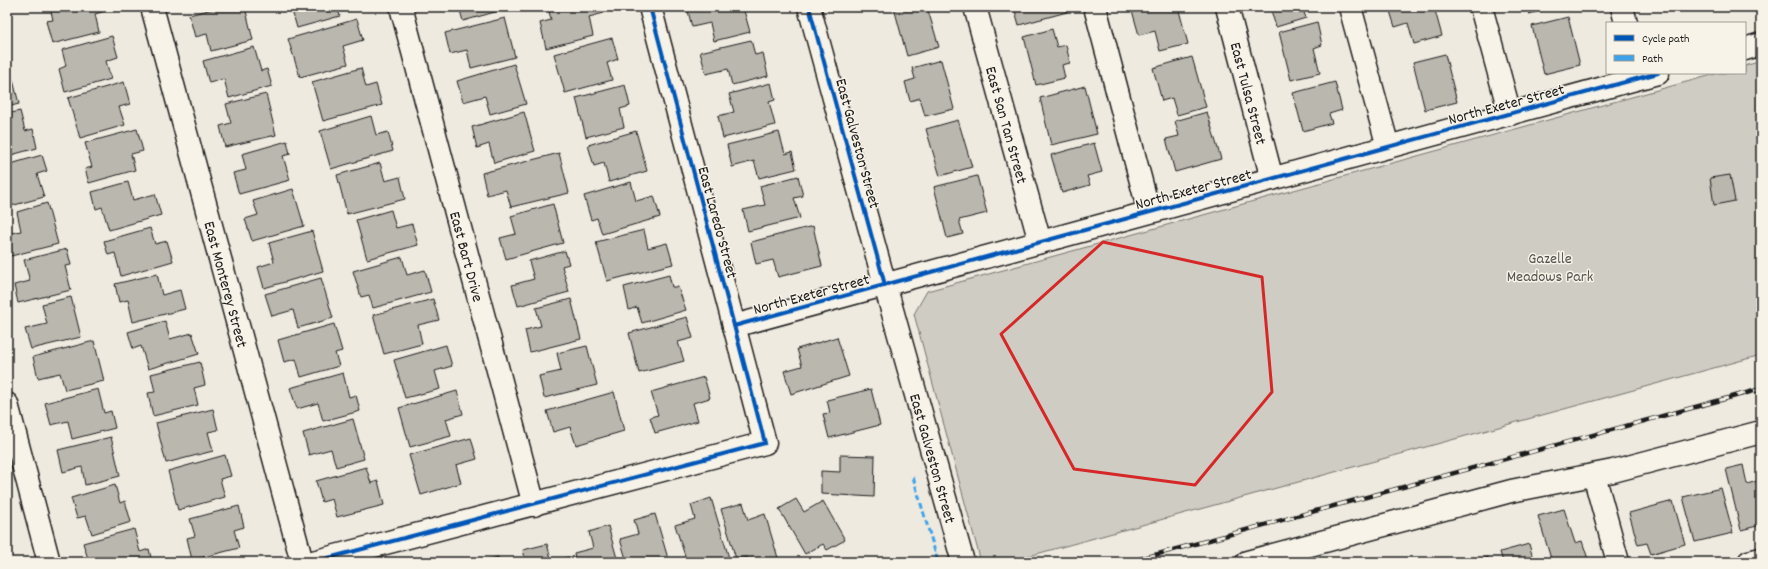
<svg xmlns="http://www.w3.org/2000/svg" width="1768" height="569" font-family="Dekko,sans-serif">
<rect width="100%" height="100%" fill="#eeeae0"/>
<filter id="ink" filterUnits="userSpaceOnUse"><feTurbulence type="fractalNoise" baseFrequency=".025" numOctaves="2"/><feDisplacementMap in="SourceGraphic" scale="8" xChannelSelector="R" yChannelSelector="G"/><feConvolveMatrix kernelMatrix="1 2 1 2 8 2 1 2 1" color-interpolation-filters="sRGB"/></filter>
<g filter="url(#ink)">
<path fill="#cfccc3" stroke="#767470" d="M1761,61V355L1007,562H981L914,314L927,291L1719,73H1745V66Z"/>
<path fill="#bab7af" stroke="#1c1c1c" d="M50,7H103L105,11L95,14L99,32L52,44L46,21L53,20Z
M220,7H245L253,40L211,51L207,34L195,37L189,15Z
M291,7H337L340,16L297,28Z
M459,7H501L502,10L463,21Z
M548,7H603L604,13L589,17L593,36L546,48L540,23L551,20Z
M687,7H743L750,32L714,41L710,23L692,27Z
M927,7L939,47L907,56L894,8Z
M1014,7H1065L1067,12L1019,25Z
M1131,7H1178L1188,44L1160,51L1155,31L1139,35Z
M1270,7H1302L1306,18L1276,27Z
M1400,7H1434L1442,36L1414,44L1408,23L1395,27L1390,11Z
M1527,7H1555L1529,14Z
M1568,17L1580,65L1544,74L1532,26Z
M505,18L515,57L471,68L467,50L450,54L445,33Z
M357,19L363,40L343,46L348,64L300,77L288,39Z
M1317,22L1322,45L1314,48L1320,73L1291,80L1279,32Z
M1052,29L1057,47L1066,45L1070,63L1062,65L1065,78L1036,85L1024,37Z
M112,36L118,57L106,61L111,79L65,92L59,69L66,66L62,50Z
M612,38L618,59L607,63L612,80L565,93L554,54Z
M751,40L755,55L763,53L768,76L732,85L728,69L706,74L700,52Z
M254,47L261,71L267,69L272,86L229,98L224,79L209,83L203,61Z
M1445,54L1457,102L1425,110L1413,62Z
M1192,57L1206,107L1177,115L1172,98L1162,101L1153,68Z
M941,60L954,109L925,116L920,98L910,101L905,82L915,79L912,68Z
M9,64L19,104L7,107V65Z
M514,64L526,104L490,114L485,96L463,102L457,81Z
M361,68L366,87L376,84L382,105L323,121L312,82Z
M124,82L130,104L119,107L125,125L80,138L68,98Z
M1335,82L1342,110L1329,114L1332,123L1303,131L1293,93Z
M771,83L775,100L769,102L775,125L723,138L718,116L734,112L729,94Z
M625,85L630,106L620,109L624,127L586,137L576,98Z
M1085,86L1097,134L1051,145L1040,98Z
M266,94L276,135L225,147L220,126L231,123L226,104Z
M20,111L25,131L33,129L37,148L7,156V114Z
M524,112L535,151L494,163L489,144L477,148L472,127Z
M1207,112L1221,159L1175,172L1166,139L1179,136L1175,121Z
M371,116L376,135L388,132L393,151L331,169L320,131Z
M958,120L972,167L940,176L926,129Z
M137,129L143,151L131,154L135,170L89,183L85,169L92,167L85,143Z
M636,131L647,171L609,182L604,163L594,166L588,145Z
M779,132L785,154L792,152L796,169L759,178L754,161L732,167L727,145Z
M287,141L290,154L283,156L290,180L239,194L233,173L246,170L242,154Z
M1094,143L1102,172L1087,176L1090,185L1062,193L1051,155Z
M559,153L569,193L511,207L506,190L487,195L482,173Z
M42,155L47,171L37,174L44,197L7,207V165Z
M380,163L385,181L400,177L405,199L347,214L337,175Z
M1730,175L1735,201L1714,205L1710,178Z
M798,176L803,196L794,198L800,218L748,231L743,210L765,205L760,186Z
M977,176L987,213L959,220L963,234L947,238L934,187Z
M128,182L133,200L155,194L161,215L109,230L102,207L96,209L92,192Z
M631,182L636,201L654,196L660,217L602,234L597,218L591,220L584,196Z
M293,189L304,226L252,241L245,219L258,215L253,201Z
M47,203L58,244L7,257V234L21,231L17,212Z
M553,204L563,243L506,259L500,238L516,234L511,216Z
M391,210L396,228L412,224L418,245L367,259L356,220Z
M813,226L822,266L778,277L773,260L756,264L751,242Z
M150,228L155,244L167,241L173,261L121,276L115,253L108,255L104,241Z
M644,230L648,248L667,243L673,264L607,281L596,242Z
M312,231L323,271L264,288L258,267L274,262L269,243Z
M67,249L71,265L65,266L71,290L18,303L14,285L30,281L24,260Z
M565,251L569,264L562,266L569,292L518,306L512,285L534,279L529,261Z
M402,257L407,275L425,270L431,292L373,308L369,295L361,297L353,271Z
M157,274L162,295L180,290L185,309L133,322L128,300L119,302L115,284Z
M669,275L672,287H678L686,310L642,323L637,307L629,310L624,287Z
M321,278L333,318L298,328L293,310L272,316L265,294Z
M71,297L81,337L31,349L25,329L47,324L42,304Z
M433,299L439,320L418,325L422,344L384,354L373,315Z
M571,299L581,339L530,352L525,330L541,326L536,308Z
M687,317L693,338L678,342L684,361L639,373L629,333Z
M165,321L170,339L192,333L199,354L148,369L141,346L133,349L128,332Z
M334,324L342,351L335,353L339,366L301,377L296,359L284,362L278,340Z
M837,337L849,376L791,394L784,371L802,366L797,349Z
M94,341L104,381L65,390L60,373L38,378L33,357Z
M446,345L452,366L435,371L440,389L405,398L394,360Z
M587,346L597,385L544,398L539,376L561,371L557,353Z
M200,362L205,385L194,388L198,405L153,416L148,393L155,392L151,374Z
M343,373L349,397L356,395L360,411L323,421L318,403L297,409L290,388Z
M704,377L710,398L693,403L698,421L655,433L650,417L658,415L651,392Z
M98,389L104,413L111,411L115,428L72,439L68,421L51,425L45,403Z
M871,389L880,425L829,438L823,414L830,413L827,400Z
M457,391L463,414L446,419L451,436L410,447L399,408Z
M614,392L624,431L576,445L570,427L553,432L547,411Z
M213,409L218,430L208,432L213,451L166,463L156,423Z
M353,419L364,459L336,467L331,449L309,455L303,433Z
M111,437L120,476L85,485L82,467L63,472L58,450Z
M471,438L477,459L456,465L461,483L421,495L409,455Z
M225,455L231,476L220,479L225,497L178,510L168,471Z
M840,455L875,456L874,497L821,494V471L840,472Z
M1743,465L1747,484L1761,480V525L1741,530L1726,469Z
M366,467L371,483L378,481L384,505L337,517L332,499L322,502L316,481Z
M115,485L120,503L125,501L131,522L92,534L86,516L77,518L71,498Z
M1721,488L1733,533L1695,542L1683,497Z
M711,498L729,558L716,562H687L675,525L695,519L691,505Z
M796,499L804,512L823,501L845,540L827,550L823,544L805,554L779,509Z
M1673,501L1685,544L1651,554L1647,543L1638,545L1629,513Z
M743,503L748,520L765,514L778,558L763,562H748L747,557L736,559L721,509Z
M239,506L244,527L234,530L239,548L192,560L187,538L195,536L190,519Z
M1564,509L1575,543L1582,541L1589,562H1552L1538,516Z
M655,514L669,562H627L620,539L638,534L634,520Z
M608,526L618,562H576L574,553L593,548L589,532Z
M134,529L140,552L149,549L152,562H106L105,560L89,562L83,543Z
M547,544L552,562L568,557L569,562H526L523,550Z
M1529,544L1534,562H1503L1500,552Z
M498,557L499,562H478Z
M1488,557L1489,562H1471Z
M1389,559L1390,562H1376Z"/>
<g fill="none" stroke-linecap="round" stroke-linejoin="round">
<g stroke="#1c1c1c" stroke-width="25">
<g id="minor">
<path id="s1" d="M152,7L302,562"/>
<path id="s2" d="M401,7L534,505"/>
<path id="s3" d="M809,7L885,285L963,562"/>
<path id="s4" d="M975,7L1040,242"/>
<path d="M1095,7L1149,212"/>
<path id="s5" d="M1227,7L1272,179"/>
<path d="M1350,7L1388,147"/>
<path d="M1481,7L1510,114"/>
<path d="M1622,7L1626,23"/>
<path d="M1745,49L1761,44"/>
<path d="M734,326L1658,73"/>
<path d="M7,404L49,562"/>
<path d="M1594,475L1618,562"/>
<path d="M313,562L765,443L650,7"/>
<path d="M1247,562L1511,491L1613,471L1761,432"/>
<path d="M1749,562L1761,559"/>
</g>
</g>
<use href="#minor" stroke="#f7f3e8" stroke-width="22"/>
<g stroke="#1c1c1c" stroke-width="4.5">
<path id="rail" d="M1129,562L1761,389"/>
</g>
<use href="#rail" stroke="#f7f3e8" stroke-width="3" stroke-dasharray="9" stroke-linecap="butt"/>
<path stroke="#3da2ea" stroke-width="3" stroke-dasharray="6 3" stroke-linecap="butt" d="M913,477L938,562"/>
<g stroke="#f7f3e8" stroke-width="6">
<path id="cycleway" d="M809,7L885,285
M734,326L1658,73
M313,562L765,443L650,7"/>
</g>
<use href="#cycleway" stroke="#0057b8" stroke-width="4"/>
</g>
</g>
<path fill="none" stroke="#d62828" stroke-width="3" stroke-linejoin="round" d="M1103,242L1262,277L1272,392L1195,485L1074,469L1001,334Z"/>
<g text-anchor="middle" stroke-width="3" stroke-linejoin="round" paint-order="stroke">
<g font-size="16" fill="#1c1c1c" stroke="#f7f3e8">
<text dy="6" stroke="none"><textPath href="#s5" startOffset="89">East Tulsa Street</textPath></text>
<text transform="translate(1506 103) rotate(-15)" y="6">North Exeter Street</text>
<text dy="6" stroke="none"><textPath href="#s4" startOffset="122">East San Tan Street</textPath></text>
<text transform="translate(859 143) rotate(75)" y="6">East Galveston Street</text>
<text transform="translate(1193 188) rotate(-15)" y="6">North Exeter Street</text>
<text transform="translate(719 222) rotate(75)" y="6">East Laredo Street</text>
<text dy="6" stroke="none"><textPath href="#s2" startOffset="258">East Bart Drive</textPath></text>
<text dy="6" stroke="none"><textPath href="#s1" startOffset="287">East Monterey Street</textPath></text>
<text transform="translate(811 293) rotate(-15)" y="6">North Exeter Street</text>
<text dy="6" stroke="none"><textPath href="#s3" startOffset="468">East Galveston Street</textPath></text>
</g>
<g font-size="16" fill="#52514e" stroke="#f7f3e8">
<text x="1550" y="263">Gazelle<tspan x="1550" dy="18">Meadows Park</tspan></text>
</g>
</g>
<rect width="1768" height="569" fill="none" stroke="#f7f3e8" stroke-width="24"/>
<rect x="12" y="12" width="1744" height="545" fill="none" stroke="#1c1c1c" stroke-width="1.5" filter="url(#ink)"/>
<rect x="1606" y="22" width="140" height="52" fill="#f7f3e8" stroke="#9f9d96"/>
<rect x="1614" y="35" width="20" height="6" fill="#0057b8" stroke="#9f9d96"/>
<text x="1642" y="42" font-size="12" fill="#1c1c1c">Cycle path</text>
<rect x="1614" y="55" width="20" height="6" fill="#3da2ea" stroke="#9f9d96"/>
<text x="1642" y="62" font-size="12" fill="#1c1c1c">Path</text>
</svg>
